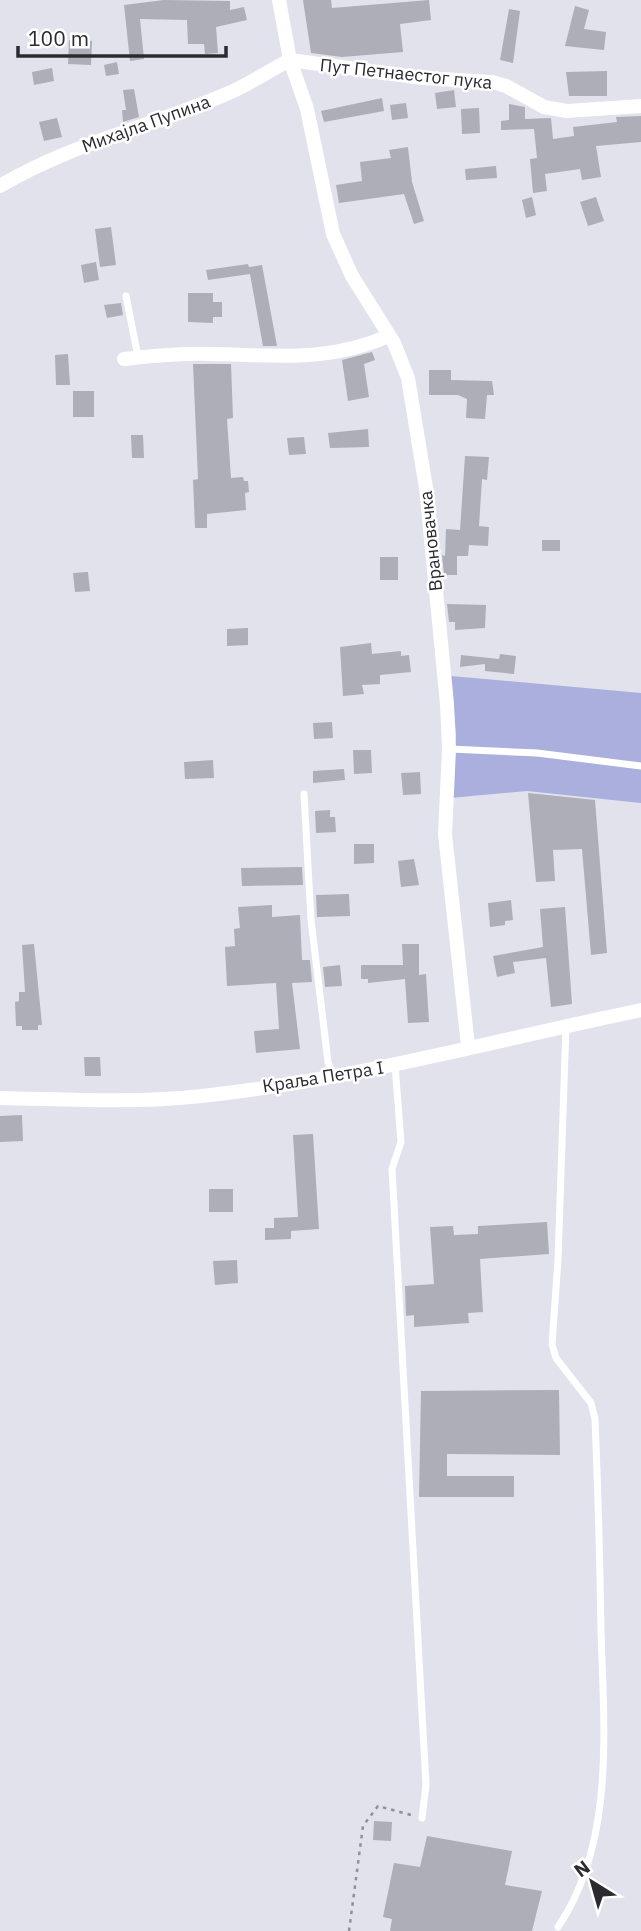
<svg xmlns="http://www.w3.org/2000/svg" width="641" height="1931" font-family="'IBM Plex Sans',sans-serif">
<rect width="100%" height="100%" fill="#e1e2eb"/>
<path fill="#aaafde" d="M451,676L641,693V803L527,791L450,798L456,734Z"/>
<path fill="#adaeb7" d="M164,0L230,1V10L244,7L247,20L216,27L218,53L205,54L204,44H188L187,20L140,19L144,59L130,61L124,5Z
M303,0H331L332,8L429,0L431,20L400,24L403,52L342,57L311,53Z
M575,6L589,10L584,29L606,32L604,50L565,46Z
M509,9L520,11L513,63L500,60Z
M69,40L92,41L91,65L68,64Z
M117,62L119,74L106,76L104,65Z
M52,68L54,81L34,85L32,72Z
M607,71V96H569L566,72Z
M134,89L139,117L123,122L122,110H126L123,90Z
M454,90L456,107L437,109L435,93Z
M382,98L384,111L324,122L321,111Z
M406,103L408,118L392,120L390,105Z
M509,104L525,107V119L551,118L553,139L574,136L573,127L617,122L616,117L641,116V142L596,146L601,177L582,180L580,169L545,174L547,191L533,193L530,159L537,158L534,129L501,130V121L509,120Z
M479,108L480,133L462,134L461,109Z
M57,118L62,137L44,141L39,122Z
M408,147L412,182L424,221L414,224L404,194L339,203L336,185L362,181L360,162L391,158L389,150Z
M496,166L497,178L466,180L465,169Z
M532,197L536,215L526,218L522,200Z
M596,197L604,221L588,226L580,202Z
M111,227L116,265L100,267L95,229Z
M96,262L99,280L84,283L81,265Z
M248,264L249,267L262,265L277,346H263L250,274L208,280L206,270Z
M188,293H213V302H222V317H213V323L188,322Z
M121,303L123,315L107,318L104,305Z
M372,352L375,360L364,364L369,397L348,401L342,360Z
M68,354L70,385H56L55,355Z
M193,364H231L233,418L227,419L231,478L243,477L244,481H248L249,492L245,493L246,510L207,514V528H195L193,480L198,479Z
M429,370H451V380L492,381L494,395H487L485,419L466,418L467,399L458,395H429Z
M73,391H94V417H73Z
M368,429L369,447L330,448L328,433Z
M131,435H143L144,458H132Z
M304,437L306,454L289,455L287,438Z
M465,456L489,457L487,480L482,479L479,526L489,527L488,546L469,545L468,556H457V575H444L442,555L445,556L446,529L460,530Z
M542,540H560V551H542Z
M380,557H398V580H380Z
M88,572L90,591L75,592L73,573Z
M447,604L486,605L485,628L455,630V622H449Z
M248,628V645L227,646V629Z
M371,643L372,654L401,651V656L409,655L411,672L380,675V684L362,685L364,694L343,696L340,647Z
M500,654L516,656L514,674L485,671V664L460,667L461,655L499,659Z
M332,722L333,738L314,739L313,723Z
M353,750H371L372,773L354,774Z
M213,760L214,778L185,779L184,762Z
M344,769L345,780L313,783V771Z
M420,772L421,794L403,795L401,773Z
M528,793L595,800L607,953L591,955L582,849L553,850L555,881L536,882Z
M330,810V817H335L336,832L316,833L315,811Z
M354,844H374V863L354,864Z
M414,859L419,885L401,887L398,861Z
M302,867L303,885L242,886L241,868Z
M349,894L350,916L317,917L316,895Z
M511,900L513,920L505,921V925L490,927L488,903Z
M272,905V917L300,915L302,960H310L312,982L292,983L300,1049L256,1053L254,1031L279,1029L276,983L227,986L225,947L235,946L234,929L240,928L238,907Z
M565,907L572,1004L551,1007L546,958L513,962L515,973L497,977L493,956L543,947L540,909Z
M34,944L42,1025H38V1030H22V1026H16L15,1002L19,1001V992H25L22,945Z
M402,944H419V975L426,974L429,1022L408,1023L405,979L368,983V979H361V965H403Z
M340,965L342,986L325,987L323,967Z
M84,1057H100L101,1076H85Z
M22,1115L23,1141L0,1142V1116Z
M313,1134L319,1229L291,1231V1239L265,1240V1228H274V1218L298,1217L293,1135Z
M209,1189H233V1212H209Z
M547,1222L549,1254L480,1259L483,1312L468,1313L469,1323L414,1327V1315L406,1316L405,1286L434,1284L430,1227L453,1226L454,1235L478,1234V1226Z
M237,1260L238,1283L215,1285L213,1261Z
M559,1390L560,1455L447,1454V1476H514V1497H419L421,1391Z
M374,1821L392,1822L391,1841L373,1840Z
M427,1836L512,1851L505,1885L542,1891L532,1931H390L392,1919L383,1917L394,1863L420,1867Z"/>
<g fill="none" stroke-linecap="round" stroke-linejoin="round">
<path stroke="#909197" stroke-width="2.5" stroke-dasharray="3.5 5" stroke-linecap="butt" d="M349,1931L363,1826L378,1806L411,1815"/>
<path stroke="#fff" stroke-width="7" d="M126,296L138,357
M450,749L537,753L641,766
M304,794L311,920L328,1062L333,1075
M395,1065L401,1142L392,1169L426,1785L422,1818
M558,1927C615,1843 604,1729 601,1632C600,1561 598,1490 595,1419L591,1403L556,1358L552,1344L558,1260L566,1026"/>
<path stroke="#fff" stroke-width="14" d="M279,0L290,60L307,109L333,234L352,276L394,343L408,378L426,488L447,704L449,749L445,834L468,1046
M290,60L423,78L492,82L506,86L544,107L567,111L641,106
M0,186C70,144 149,127 224,95C247,86 268,71 290,60
M124,359C152,356 181,353 210,354C276,355 326,363 389,336
M0,1098C63,1099 129,1103 192,1097C344,1082 492,1041 641,1010"/>
</g>
<g text-anchor="middle" stroke-width="5" stroke-linejoin="round" paint-order="stroke">
<g font-size="18" fill="#2b2b2f" stroke="#fff">
<text transform="translate(406 74) rotate(6)" y="6">Пут Петнаестог пука</text>
<text transform="translate(146 124) rotate(-20)" y="6">Михајла Пупина</text>
<text transform="translate(431 541) rotate(-96)" y="6">Врановачка</text>
<text transform="translate(323 1077) rotate(-9)" y="6">Краља Петра I</text>
</g>
</g>
<g transform="translate(592 1882) rotate(323)" stroke="#ffffff" stroke-width="5" paint-order="stroke">
<path d="M0-5L12 26L0 18L-12 26Z" fill="#2b2b2f"/>
<text y="-10" font-size="19" font-weight="bold" text-anchor="middle" fill="#2b2b2f">N</text>
</g>
<path d="M18 46v10h208v-10" fill="none" stroke="#2b2b2f" stroke-width="3.5"/>
<text x="28" y="46" font-size="21" fill="#2b2b2f" stroke="#ffffff" stroke-width="5" paint-order="stroke">100 m</text>
</svg>
